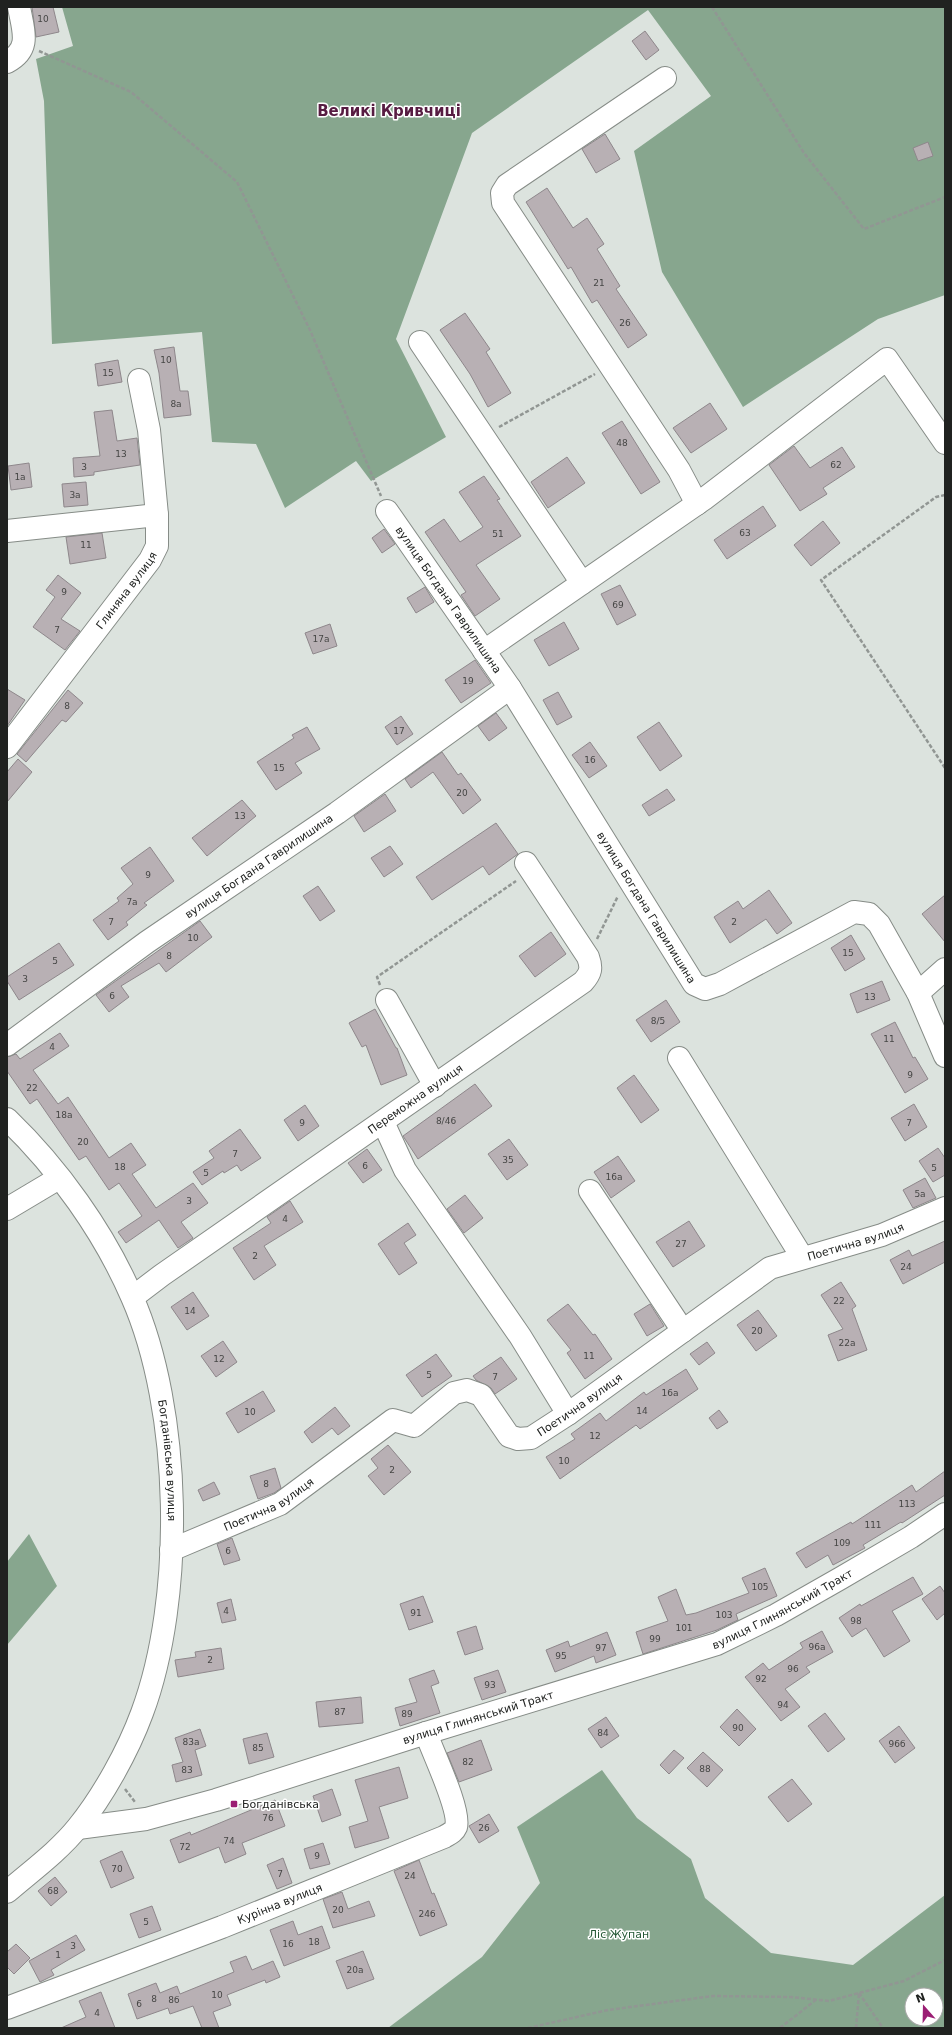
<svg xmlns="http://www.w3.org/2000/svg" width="952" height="2035" font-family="'DejaVu Sans',sans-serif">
<rect width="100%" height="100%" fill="#dce3de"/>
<path fill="#87a68e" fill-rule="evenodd" d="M62,7H945V295L878,319L743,407L662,272L634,151L711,96L648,10L472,133L396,339L446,437L371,481L356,461L285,508L256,444L212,442L202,332L52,344L44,101L36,59L73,46Z
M29,1534L57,1586L7,1645V1562Z
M602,1770L637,1818L691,1859L705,1898L771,1953L853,1965L945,1895V2028H388L482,1957L540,1883L517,1827ZM912,1995H936V2019H912Z"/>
<path fill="#b8b0b4" stroke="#8e878b" d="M32,7H53L59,32L36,37Z
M645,31L659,50L646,60L632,41Z
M605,134L620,159L596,173L582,149Z
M928,142L933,156L918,161L913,148Z
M547,188L573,228L587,218L604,244L597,249L620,286L616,289L647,335L628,348L597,300L592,303L571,267L568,269L526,202Z
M465,313L490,349L486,352L511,393L488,407L470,374L440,330Z
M174,347L180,391H188L191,415L164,418L159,373L154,350Z
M118,360L122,382L98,386L95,364Z
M710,403L727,429L691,453L673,428Z
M112,410L117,441L137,438L140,465L94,472V475L74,477L73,458L100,456L94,412Z
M622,421L660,482L641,494L602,433Z
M794,446L810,468L842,447L855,467L823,488L827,494L800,511L769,465Z
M567,457L585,483L548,508L531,482Z
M29,463L32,487L11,490L8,466Z
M484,476L500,499L497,500L521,536L476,565L500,599L475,616L461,595L466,592L425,532L444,519L460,542L483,527L459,492Z
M86,482L88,505L64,507L62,484Z
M763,506L776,526L727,559L714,540Z
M823,521L840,543L811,566L794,545Z
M384,529L395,544L382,553L372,538Z
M102,533L106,558L70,564L66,537Z
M58,575L81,593L61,619L80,631L65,650L33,627L55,597L46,590Z
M620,585L636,615L617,625L601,594Z
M425,587L434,602L416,613L407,598Z
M564,622L579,649L549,666L534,640Z
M330,624L337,646L313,654L305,633Z
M475,660L491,683L461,703L445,680Z
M7,689L25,700L7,726Z
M68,690L83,703L66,722L62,720L26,762L17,754Z
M558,692L572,717L557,725L543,700Z
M496,713L507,728L489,741L478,726Z
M401,716L413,734L397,745L385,727Z
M659,722L682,756L660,771L637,737Z
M307,727L320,749L295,763L302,773L276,790L257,762L294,738L292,735Z
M590,742L607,766L589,778L572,755Z
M442,752L458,775L461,773L481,800L463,814L433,772L411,788L405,779Z
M18,759L32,772L7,802V772Z
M667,789L675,800L649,816L642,805Z
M385,794L396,811L364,832L354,816Z
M242,800L256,816L207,856L192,838Z
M496,823L518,854L489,875L483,866L432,900L416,877Z
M390,846L403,864L384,877L371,858Z
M150,847L174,881L144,903L147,905L126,922L128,925L108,940L93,920L119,901L117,898L133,884L121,868Z
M318,886L335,911L320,921L303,896Z
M769,890L792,923L777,934L766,919L730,943L714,917L738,901L743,909Z
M945,895V942L922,914Z
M200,921L212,937L166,972L159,963L121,986L129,997L109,1012L96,995Z
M551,932L566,954L535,977L519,956Z
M851,935L865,959L845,971L831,948Z
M59,943L74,965L19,1000L7,981V977Z
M882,981L890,1000L857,1013L850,994Z
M666,1000L680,1022L651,1042L636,1020Z
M375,1009L396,1048H397L407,1075L381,1085L366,1045L362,1047L349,1023Z
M895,1022L913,1058L915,1057L928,1079L905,1093L871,1034Z
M60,1033L69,1046L33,1070L58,1104L68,1097L109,1158L131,1143L146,1165L132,1174L156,1208L193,1183L208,1203L181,1222L193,1238L178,1248L159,1220L126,1243L118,1232L142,1216L119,1183L109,1190L86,1156L79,1160L37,1099L30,1104L7,1071V1057L16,1054L20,1059Z
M634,1075L659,1110L641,1123L617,1088Z
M475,1084L492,1106L418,1159L403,1136Z
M914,1104L927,1127L905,1141L891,1118Z
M305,1105L319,1126L298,1141L284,1120Z
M240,1129L261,1158L241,1171L237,1165L224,1173L223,1171L202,1185L193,1172L214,1158L209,1151Z
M509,1139L528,1165L507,1180L488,1154Z
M938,1148L945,1158V1175L933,1182L919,1161Z
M367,1149L382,1170L363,1183L348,1163Z
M618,1156L635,1181L611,1198L594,1172Z
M925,1178L936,1198L913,1208L903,1190Z
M465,1195L483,1218L464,1233L447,1209Z
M290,1201L303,1222L264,1246L276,1265L254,1280L233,1248L271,1223L267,1217Z
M689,1221L705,1246L673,1267L656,1242Z
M408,1223L416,1235L404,1243L417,1263L399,1275L378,1244Z
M945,1241V1262L903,1284L890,1260L909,1250L912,1256Z
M841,1282L856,1306L852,1309L867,1350L838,1361L828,1335L843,1329L821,1295Z
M193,1292L209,1316L187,1330L171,1307Z
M568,1304L593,1335L595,1334L612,1359L585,1379L567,1353L571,1350L547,1320Z
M650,1304L664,1326L647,1336L634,1314Z
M758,1310L777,1336L756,1351L737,1325Z
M223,1341L237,1362L216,1377L201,1356Z
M707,1342L715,1353L699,1365L690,1354Z
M436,1354L452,1376L422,1397L406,1375Z
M501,1357L517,1379L495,1394L491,1388L476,1380L473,1376Z
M686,1369L698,1389L640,1429L636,1425L560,1479L546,1457L575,1439L571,1434L600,1413L606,1421L644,1392L646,1395Z
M263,1391L275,1411L238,1433L226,1413Z
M335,1407L350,1426L338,1435L332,1428L312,1443L304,1432Z
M719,1410L728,1422L717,1429L709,1418Z
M388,1445L411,1472L384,1495L368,1476L378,1468L371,1459Z
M275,1468L281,1488L274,1493L258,1499L250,1476Z
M945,1471V1495L902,1523L901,1522L863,1545L865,1548L833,1565L828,1555L806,1568L796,1553L851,1522L852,1524L912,1485L916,1492Z
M214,1482L220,1494L203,1501L198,1490Z
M232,1538L240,1560L224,1565L217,1544Z
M765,1568L777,1596L736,1614L738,1620L717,1630L643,1654L636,1632L668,1621L658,1597L676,1589L686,1615L696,1613L749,1593L742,1578Z
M913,1577L923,1594L892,1611L910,1641L884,1657L866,1628L852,1637L839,1618L860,1604L861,1606Z
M940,1586L945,1593V1613L937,1620L922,1599Z
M423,1596L433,1622L409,1630L400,1604Z
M231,1599L236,1620L222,1623L217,1603Z
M476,1626L483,1649L465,1655L457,1632Z
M822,1631L833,1652L806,1667L810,1672L785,1689L800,1707L781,1721L745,1677L763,1663L769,1670L803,1648L800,1643Z
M607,1632L616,1655L596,1663L594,1656L555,1672L546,1650L568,1641L570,1647Z
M221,1648L224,1669L178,1677L175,1660L196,1657L195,1652Z
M434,1670L439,1683L431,1686L440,1713L400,1726L395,1708L417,1702L409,1679Z
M498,1670L506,1692L482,1700L474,1678Z
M361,1697L363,1723L319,1727L316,1702Z
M737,1709L756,1729L739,1746L720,1727Z
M825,1713L845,1739L828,1752L808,1726Z
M606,1717L619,1736L601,1748L588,1729Z
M899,1726L915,1748L895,1763L879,1741Z
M200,1729L206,1746L195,1750L202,1775L176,1782L172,1765L183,1762L175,1738Z
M267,1733L274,1757L249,1764L243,1739Z
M481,1740L492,1770L459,1782L447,1753Z
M674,1750L684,1758L669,1774L660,1765Z
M703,1752L723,1770L707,1787L687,1768Z
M399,1767L408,1798L379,1807L389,1838L355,1848L349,1827L368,1821L355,1780Z
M792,1779L812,1804L788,1822L768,1797Z
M332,1789L341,1815L322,1822L313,1796Z
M275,1800L285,1826L242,1843L246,1854L225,1863L219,1847L179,1863L170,1840L190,1832L191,1835Z
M489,1814L499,1831L479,1843L469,1826Z
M323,1843L330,1864L310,1869L304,1849Z
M122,1851L134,1878L111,1888L100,1861Z
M283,1858L292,1883L277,1889L267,1865Z
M419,1860L432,1894L434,1893L447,1925L420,1936L394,1871Z
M55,1877L67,1892L51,1906L38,1891Z
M342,1892L348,1909L369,1901L375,1916L333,1928L323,1899Z
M152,1906L161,1930L139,1938L130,1914Z
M293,1921L298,1935L322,1926L330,1948L284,1966L270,1930Z
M76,1935L85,1950L51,1970L54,1975L40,1982L29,1961Z
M16,1944L30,1958L14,1974L7,1967V1952Z
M363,1951L374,1979L347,1989L336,1961Z
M246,1956L252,1970L273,1961L280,1977L266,1983L265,1980L227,1995L231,2005L213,2012L219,2028H202L193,2006L170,2014L168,2008L137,2019L128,1994L156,1983L160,1993L177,1986L180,1994L234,1972L230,1962Z
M101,1992L115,2028H61L86,2017L79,2001Z"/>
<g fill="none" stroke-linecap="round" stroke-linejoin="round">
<g stroke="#868c87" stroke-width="24">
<g id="minor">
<path d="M7,62C32,49 23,30 19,7"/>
<path d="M665,78L507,185L502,193L503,203L679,470L697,504"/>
<path d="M420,342L582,583"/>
<path id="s1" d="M387,511L510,688L694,984L705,989L720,984L854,912L869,914L879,924L918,993L945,1056"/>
<path d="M7,531L157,515"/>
<path d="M484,651L704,499L887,359L945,443"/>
<path id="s2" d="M7,747L150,560L157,546V515L149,430L139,380"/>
<path d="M918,993L945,969"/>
<path d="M387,1000L435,1086"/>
<path id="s3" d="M7,1045L147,942L337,813L510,688"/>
<path d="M679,1058L802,1257"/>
<path d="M383,1122L405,1170L520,1336L568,1414"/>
<path d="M590,1191L683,1331"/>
<path d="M7,1209L59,1178"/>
<path id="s4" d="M133,1297L162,1275L583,982C591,973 592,968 588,957L526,863"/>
<path id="s5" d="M171,1550L280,1504L393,1420L414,1426L454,1393L467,1390L481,1395L509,1436L518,1439L531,1438L568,1414L770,1268L882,1235L945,1208"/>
<path id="s6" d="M7,2008L222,1927L444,1837C449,1834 454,1832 456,1827C461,1810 432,1751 426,1733"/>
</g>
</g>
<g stroke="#868c87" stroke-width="24">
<g id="major">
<path id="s7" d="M7,1119C58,1168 104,1232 132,1297C182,1410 185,1598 142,1713C128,1751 103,1796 78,1827C59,1851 30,1872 7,1892"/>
<path id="s8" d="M78,1828L146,1819L216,1800L426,1733L717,1644L776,1615L841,1578L911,1537L945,1514"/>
</g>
</g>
<path stroke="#919693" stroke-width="2.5" stroke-dasharray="4 2" stroke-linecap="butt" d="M712,7L804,153L864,229L945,197
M39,51L131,92L237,182L310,330L381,496
M499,427L595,374
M945,495L936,497L821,580L945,768
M597,939L618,896
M380,985L377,977L516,881
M125,1789L135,1802
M859,1993L883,2028
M528,2028L608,2010L713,1996L791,1997L829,2001L904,1981L945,1960
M780,2028L817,1999
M856,2028L859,1993"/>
<use href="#minor" stroke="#fff" stroke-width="22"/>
<use href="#major" stroke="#fff" stroke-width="22"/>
</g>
<rect fill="#9b1e74" stroke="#fff" stroke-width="1.5" x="230" y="1800" width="8" height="8" rx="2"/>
<g text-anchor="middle" stroke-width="3" stroke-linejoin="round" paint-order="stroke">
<g font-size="9" fill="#464645">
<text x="43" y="22">10</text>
<text x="599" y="286">21</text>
<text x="625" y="326">26</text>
<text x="166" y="363">10</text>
<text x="108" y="376">15</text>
<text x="176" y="407">8а</text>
<text x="622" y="446">48</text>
<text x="121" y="457">13</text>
<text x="836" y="468">62</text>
<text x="84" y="470">3</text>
<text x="20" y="480">1а</text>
<text x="75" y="498">3а</text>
<text x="745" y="536">63</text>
<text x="498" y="537">51</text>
<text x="86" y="548">11</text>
<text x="64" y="595">9</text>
<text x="618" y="608">69</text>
<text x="57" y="633">7</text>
<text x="321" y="642">17а</text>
<text x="468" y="684">19</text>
<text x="67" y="709">8</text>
<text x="399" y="734">17</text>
<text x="590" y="763">16</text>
<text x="279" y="771">15</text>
<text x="462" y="796">20</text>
<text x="240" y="819">13</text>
<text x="148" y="878">9</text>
<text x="132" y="905">7а</text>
<text x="111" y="925">7</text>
<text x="734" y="925">2</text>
<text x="193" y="941">10</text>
<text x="848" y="956">15</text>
<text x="169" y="959">8</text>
<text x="55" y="964">5</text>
<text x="25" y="982">3</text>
<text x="112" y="999">6</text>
<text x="870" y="1000">13</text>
<text x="658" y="1024">8/5</text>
<text x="889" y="1042">11</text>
<text x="52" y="1050">4</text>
<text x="910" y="1078">9</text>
<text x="32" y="1091">22</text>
<text x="64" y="1118">18а</text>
<text x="446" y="1124">8/46</text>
<text x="302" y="1126">9</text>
<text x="909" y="1126">7</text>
<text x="83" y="1145">20</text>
<text x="235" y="1157">7</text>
<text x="508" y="1163">35</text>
<text x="365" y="1169">6</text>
<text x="120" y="1170">18</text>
<text x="934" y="1171">5</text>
<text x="206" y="1176">5</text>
<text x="614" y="1180">16а</text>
<text x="920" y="1197">5а</text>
<text x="189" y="1204">3</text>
<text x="285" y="1222">4</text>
<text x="681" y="1247">27</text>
<text x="255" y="1259">2</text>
<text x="906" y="1270">24</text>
<text x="839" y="1304">22</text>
<text x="190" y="1314">14</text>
<text x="757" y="1334">20</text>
<text x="847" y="1346">22а</text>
<text x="589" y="1359">11</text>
<text x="219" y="1362">12</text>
<text x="429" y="1378">5</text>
<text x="495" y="1380">7</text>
<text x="670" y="1396">16а</text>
<text x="642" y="1414">14</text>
<text x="250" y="1415">10</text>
<text x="595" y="1439">12</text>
<text x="564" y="1464">10</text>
<text x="392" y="1473">2</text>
<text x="266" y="1487">8</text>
<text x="907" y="1507">113</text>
<text x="873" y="1528">111</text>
<text x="842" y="1546">109</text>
<text x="228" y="1554">6</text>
<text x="760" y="1590">105</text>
<text x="226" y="1614">4</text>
<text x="416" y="1616">91</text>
<text x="724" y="1618">103</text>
<text x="856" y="1624">98</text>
<text x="684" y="1631">101</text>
<text x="655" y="1642">99</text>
<text x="817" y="1650">96а</text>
<text x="601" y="1651">97</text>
<text x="561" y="1659">95</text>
<text x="210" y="1663">2</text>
<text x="793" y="1672">96</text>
<text x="761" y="1682">92</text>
<text x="490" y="1688">93</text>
<text x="783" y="1708">94</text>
<text x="340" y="1715">87</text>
<text x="407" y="1717">89</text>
<text x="738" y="1731">90</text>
<text x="603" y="1736">84</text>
<text x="191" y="1745">83а</text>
<text x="897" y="1747">96б</text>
<text x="258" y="1751">85</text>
<text x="468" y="1765">82</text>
<text x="705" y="1772">88</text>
<text x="187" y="1773">83</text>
<text x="268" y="1821">76</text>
<text x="484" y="1831">26</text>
<text x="229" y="1844">74</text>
<text x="185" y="1850">72</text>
<text x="317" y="1859">9</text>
<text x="117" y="1872">70</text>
<text x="280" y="1877">7</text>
<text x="410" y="1879">24</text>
<text x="53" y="1894">68</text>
<text x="338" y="1913">20</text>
<text x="427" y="1917">24б</text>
<text x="146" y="1925">5</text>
<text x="314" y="1945">18</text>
<text x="288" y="1947">16</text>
<text x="73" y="1949">3</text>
<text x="58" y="1958">1</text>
<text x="355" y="1973">20а</text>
<text x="217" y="1998">10</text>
<text x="154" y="2002">8</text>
<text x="174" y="2003">8б</text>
<text x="139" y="2007">6</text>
<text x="97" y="2016">4</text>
</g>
<g font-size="11" fill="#202220" stroke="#fff">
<text dy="4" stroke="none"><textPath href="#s2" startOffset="197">Глиняна вулиця</textPath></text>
<text dy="4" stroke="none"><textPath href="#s1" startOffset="108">вулиця Богдана Гаврилишина</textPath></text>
<text dy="4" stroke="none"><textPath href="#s3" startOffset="309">вулиця Богдана Гаврилишина</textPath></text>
<text dy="4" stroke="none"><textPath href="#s1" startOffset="474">вулиця Богдана Гаврилишина</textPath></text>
<text dy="4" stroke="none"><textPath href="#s4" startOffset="345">Переможна вулиця</textPath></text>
<text dy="4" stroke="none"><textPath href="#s5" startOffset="816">Поетична вулиця</textPath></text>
<text dy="4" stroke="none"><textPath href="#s5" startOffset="492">Поетична вулиця</textPath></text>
<text dy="4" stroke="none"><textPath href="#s7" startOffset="387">Богданівська вулиця</textPath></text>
<text dy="4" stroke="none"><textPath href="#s5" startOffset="108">Поетична вулиця</textPath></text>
<text dy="4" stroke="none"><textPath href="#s8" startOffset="740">вулиця Глинянський Тракт</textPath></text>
<text dy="4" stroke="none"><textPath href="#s8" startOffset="416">вулиця Глинянський Тракт</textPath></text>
<text dy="4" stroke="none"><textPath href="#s6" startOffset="292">Курінна вулиця</textPath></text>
</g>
<g font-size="11" fill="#202220" stroke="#fff" text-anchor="start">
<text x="242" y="1808">Богданівська</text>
</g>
<g font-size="11" fill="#255836" stroke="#fff">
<text x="619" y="1938">Ліс Жупан</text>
</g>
<g font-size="15" font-weight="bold" fill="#571c42" stroke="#fff">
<text x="389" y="116">Великі Кривчиці</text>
</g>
</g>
<rect width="952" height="2035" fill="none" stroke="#202220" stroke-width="16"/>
<g transform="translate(924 2007) rotate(340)"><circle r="19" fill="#ffffff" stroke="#a6a7a6"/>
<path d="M0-3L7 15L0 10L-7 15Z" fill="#9b1e74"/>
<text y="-6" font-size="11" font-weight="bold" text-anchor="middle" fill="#202220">N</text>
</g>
</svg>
